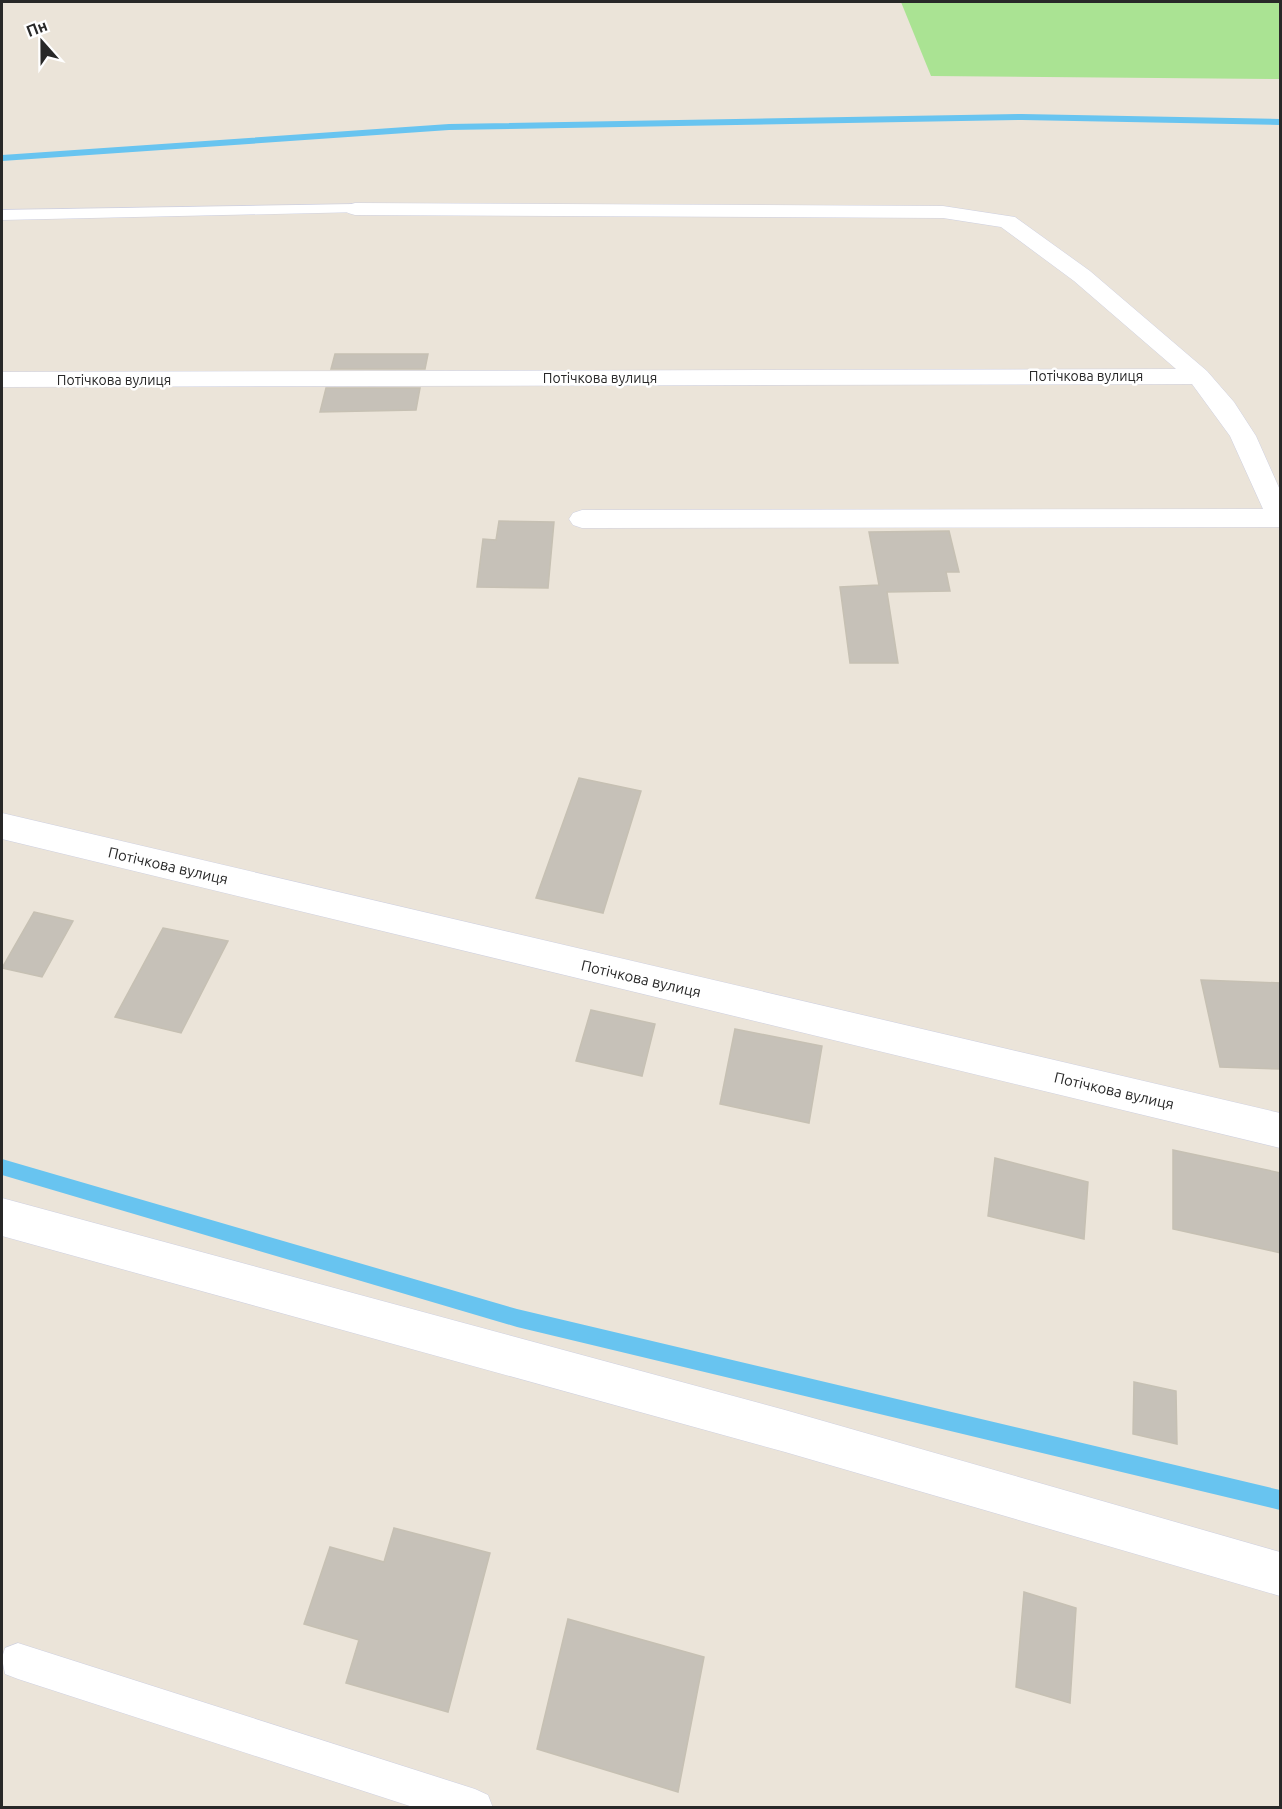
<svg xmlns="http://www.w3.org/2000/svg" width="1282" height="1809" font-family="Ubuntu,sans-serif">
<rect width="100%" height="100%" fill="#ebe4d9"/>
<path fill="#aae393" d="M901,2H1280V79L931,76Z"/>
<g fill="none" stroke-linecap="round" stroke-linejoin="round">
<path fill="#68c4f0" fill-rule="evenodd" d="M1022,114L1280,119V125L1022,120L449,130L2,161V155L449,124Z
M2,1159L517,1309L1280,1490V1510L517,1327L2,1175Z"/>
</g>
<path fill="#c6c1b8" stroke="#c6c0b3" stroke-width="1.5" d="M335,354H428L425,369H331Z
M326,388H420L416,410L320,412Z
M499,521L554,522L548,588L477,587L483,539L496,540Z
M949,531L959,572H946L950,591L887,592L898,663H850L840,587L879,585L869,532Z
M579,778L641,791L603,913L536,898Z
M34,912L73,921L42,977L2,968Z
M163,928L228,941L181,1033L115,1017Z
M1201,980L1281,983V1069L1220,1067Z
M591,1010L655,1024L642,1076L576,1061Z
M735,1029L822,1046L809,1123L720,1104Z
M1173,1150L1281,1173V1253L1173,1229Z
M995,1158L1088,1182L1084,1239L988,1216Z
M1134,1382L1176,1391L1177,1444L1133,1434Z
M394,1528L490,1553L448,1712L346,1683L359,1640L304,1624L330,1547L384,1562Z
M1024,1592L1076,1608L1070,1703L1016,1687Z
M568,1619L704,1657L678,1792L537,1749Z"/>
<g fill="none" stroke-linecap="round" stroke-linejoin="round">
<g stroke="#ced0e1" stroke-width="1">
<path id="lane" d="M355,204L363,209L361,212L2,220V210Z
M18,1643L475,1789L488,1795L493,1808H416L18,1679L5,1674L2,1658L5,1648Z"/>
</g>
<g stroke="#ced0e1" stroke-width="1">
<path id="street" d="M355,203L943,206L1015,217L1090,271L1207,371L1234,402L1256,436L1280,490V527L582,528L573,525L569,519L573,513L582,510L1263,509L1230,436L1192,384L2,387V372L1176,369L1074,281L1001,227L943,218L355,215L348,213L344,209L348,205Z
M2,813L1280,1113V1148L2,839Z
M2,1198L785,1410L1280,1552V1596L785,1452L2,1236Z"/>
</g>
<use href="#lane" fill="#fff" fill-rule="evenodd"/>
<use href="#street" fill="#fff" fill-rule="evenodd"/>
</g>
<g text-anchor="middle" stroke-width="5" stroke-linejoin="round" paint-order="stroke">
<g font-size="14" fill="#282828" stroke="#fff">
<text x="1086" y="381">Потічкова вулиця</text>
<text x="600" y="383">Потічкова вулиця</text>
<text x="114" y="385">Потічкова вулиця</text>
</g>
<g font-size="15" fill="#282828" stroke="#fff">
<text transform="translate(168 866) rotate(13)" y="5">Потічкова вулиця</text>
<text transform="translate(641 979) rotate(13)" y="5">Потічкова вулиця</text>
<text transform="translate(1114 1091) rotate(13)" y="5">Потічкова вулиця</text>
</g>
</g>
<rect width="1282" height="1809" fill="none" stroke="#282828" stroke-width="6"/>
<g transform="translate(42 42) rotate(339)" stroke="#ffffff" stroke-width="4.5" paint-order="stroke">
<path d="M0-4.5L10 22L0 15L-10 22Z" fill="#282828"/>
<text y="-9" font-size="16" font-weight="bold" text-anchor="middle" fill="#282828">Пн</text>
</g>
</svg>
